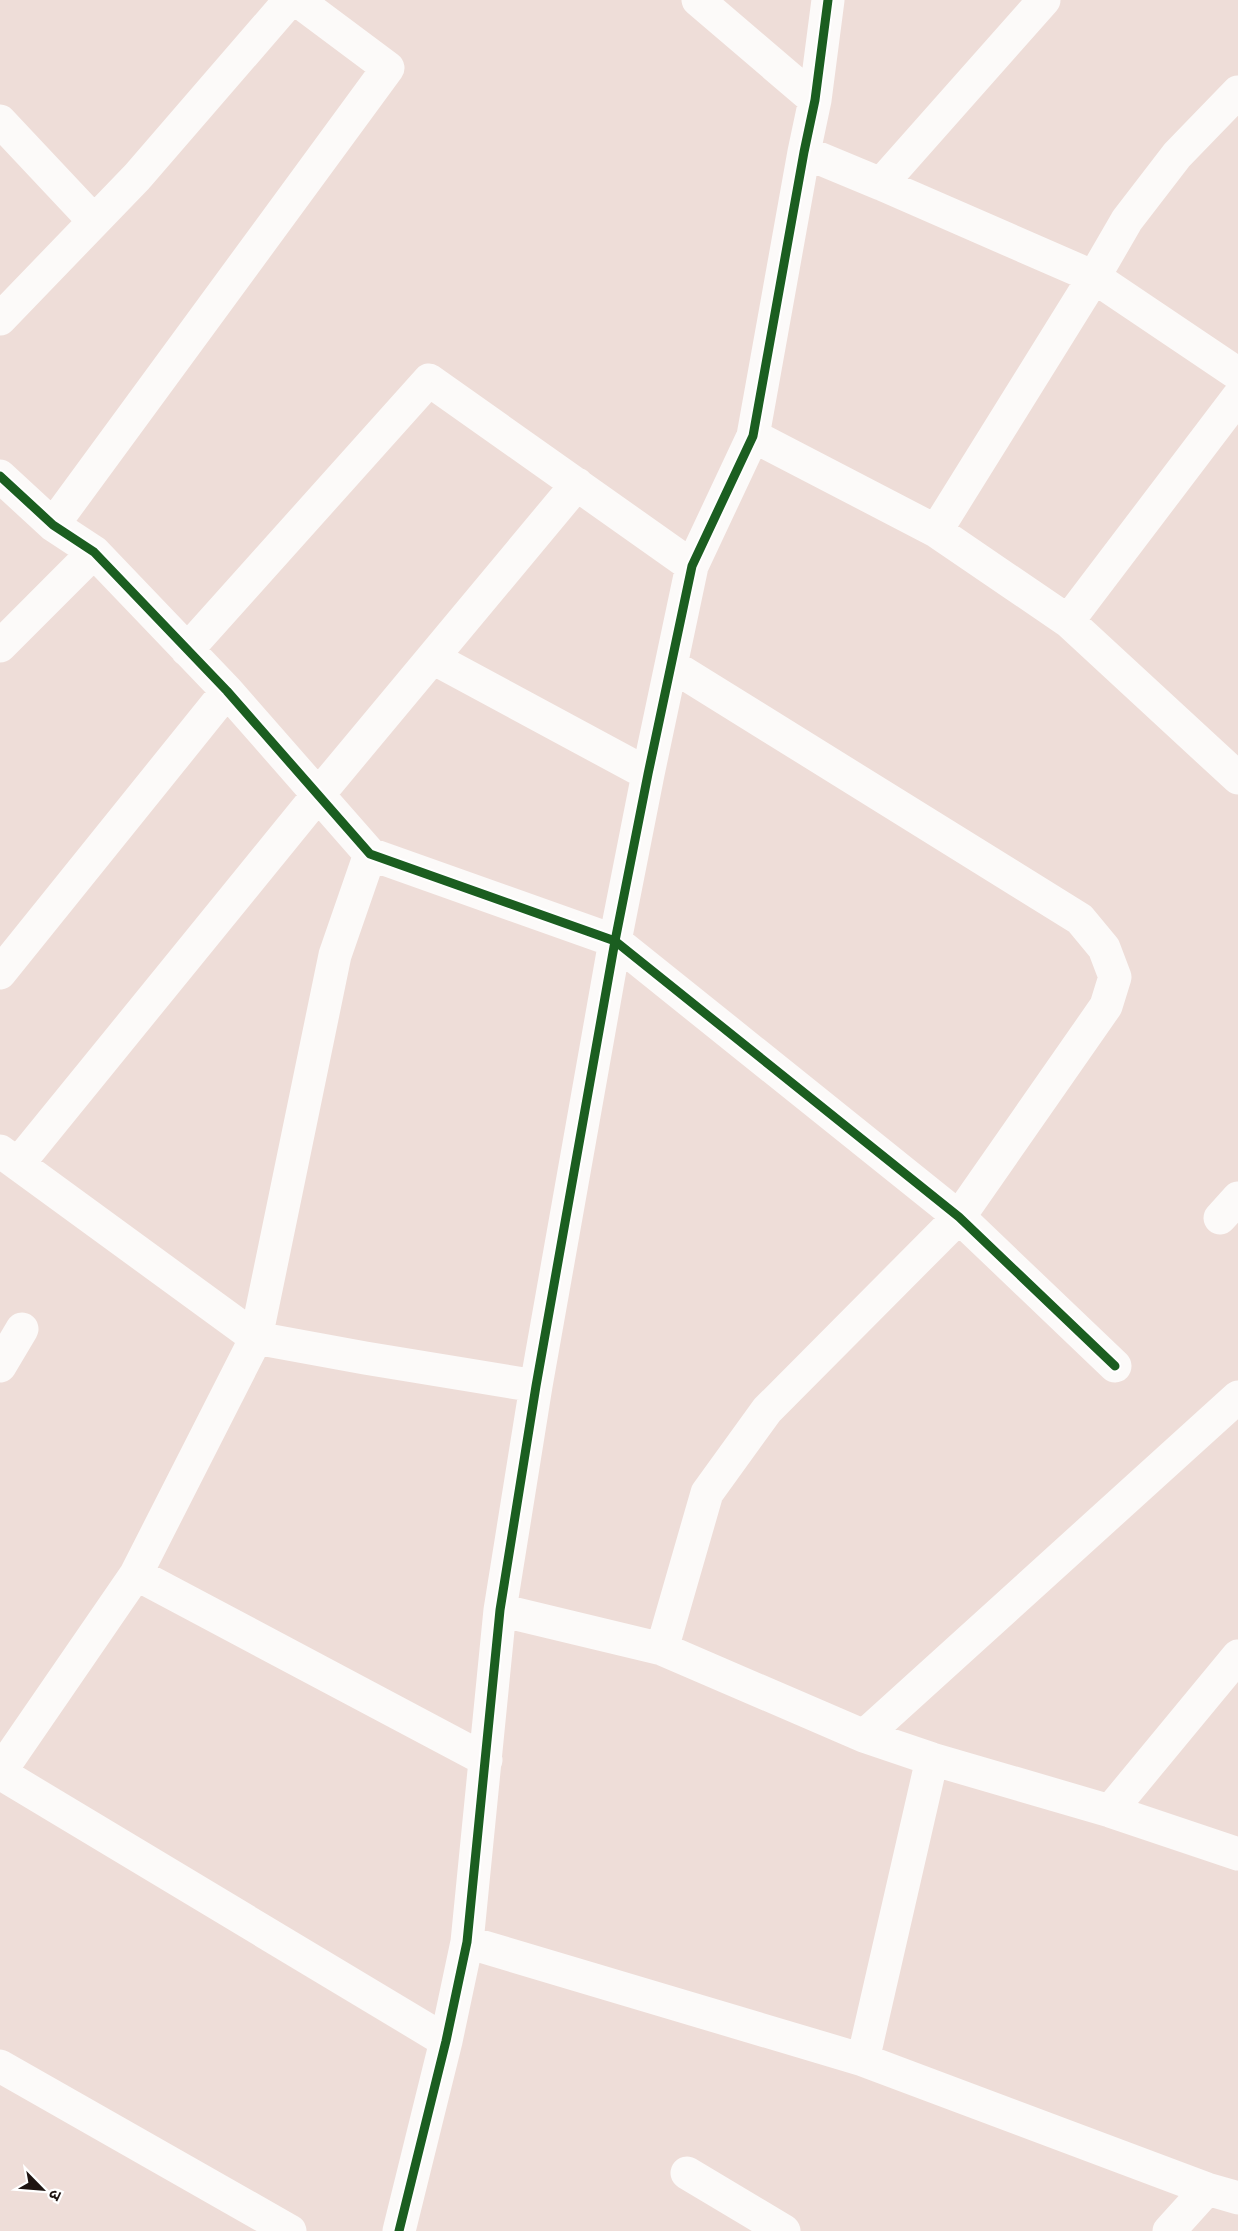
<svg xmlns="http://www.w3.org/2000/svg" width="1238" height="2231" font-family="'Varela Round','Noto Sans Devanagari',sans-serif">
<rect width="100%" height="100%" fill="#eeddd8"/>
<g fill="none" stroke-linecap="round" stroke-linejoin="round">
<path stroke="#fcfaf9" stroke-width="33" d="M698,0L815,100
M0,121L94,221
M804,152L881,184L1044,0
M881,184L1094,277L1238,374
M0,319L137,177L290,0
M753,436L936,531L1068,621L1238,778
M0,476L53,525L94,552L227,691L370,854L615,941L959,1217L1115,1366
M53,525L388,68L297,0
M936,531L1094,277L1127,220L1177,155L1238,92
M1068,621L1238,397
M0,646L94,552
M187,650L429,380L692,566
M433,658L648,774
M0,973L227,691
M0,1151L256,1338L365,1358L536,1386
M18,1164L318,795L577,484
M1220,1218L1238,1198
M0,1366L22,1329
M136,1574L486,1760
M500,1610L662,1649L864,1736L932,1759L1110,1811L1238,1854
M662,1649L707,1493L767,1410L959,1217L1106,1006L1115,977L1104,948L1080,919L671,665
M864,1736L1238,1397
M0,1772L136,1574L256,1338L335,955L370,854
M0,1773L446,2041
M1110,1811L1238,1656
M467,1942L863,2060L1207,2189L1238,2198
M863,2060L932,1759
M0,2066L290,2231
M687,2173L784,2231
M399,2231L446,2041L467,1942L500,1610L536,1386L615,941L648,774L692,566L753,436L804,152L815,100L828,0
M1169,2231L1207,2189"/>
<g stroke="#fff" stroke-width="13">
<path id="cycleway" d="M0,476L53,525L94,552L227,691L370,854L615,941L959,1217L1115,1366
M399,2231L446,2041L467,1942L500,1610L536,1386L615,941L648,774L692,566L753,436L804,152L815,100L828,0"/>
</g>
<use href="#cycleway" stroke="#1b5e20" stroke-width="9"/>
</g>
<g transform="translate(42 2189) rotate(115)" stroke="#ffffff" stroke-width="4.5" paint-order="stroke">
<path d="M0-4.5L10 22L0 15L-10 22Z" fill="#1e1411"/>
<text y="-9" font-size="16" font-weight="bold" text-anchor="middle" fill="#1e1411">उ</text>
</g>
</svg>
